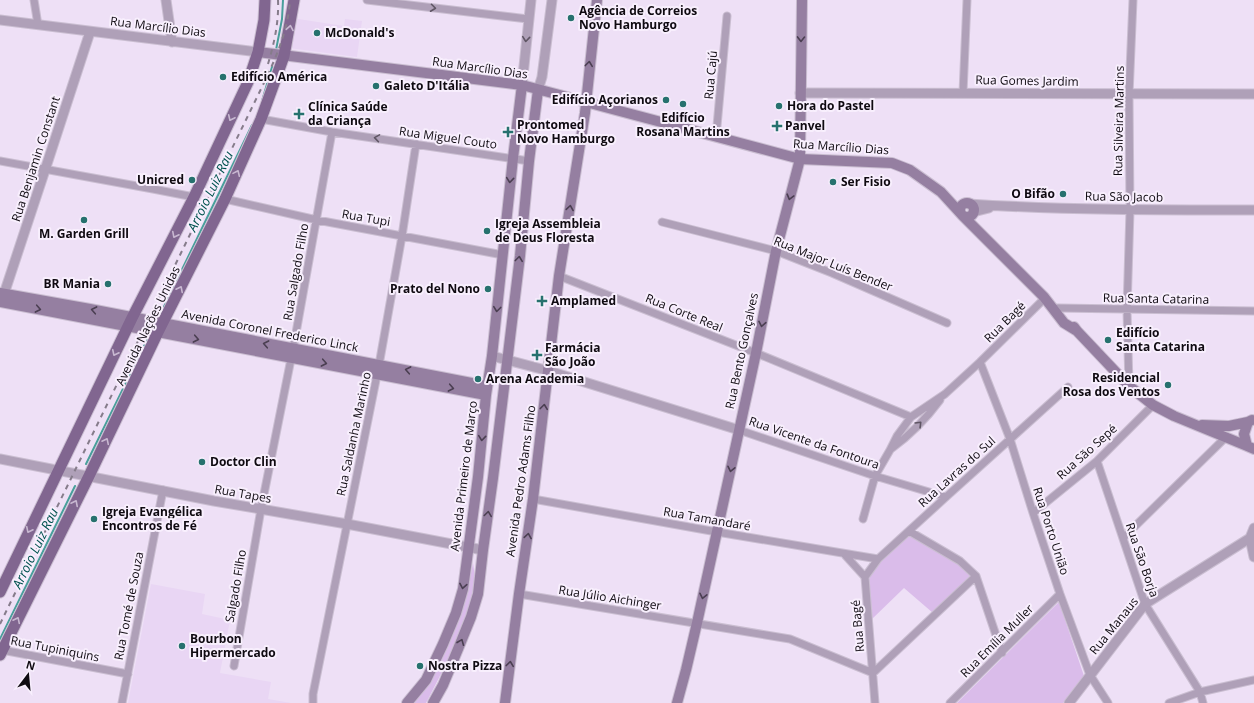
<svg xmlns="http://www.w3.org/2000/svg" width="1254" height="703" font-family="'Open Sans',sans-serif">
<rect width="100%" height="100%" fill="#eee0f6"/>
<path fill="#e9d6f4" d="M292,18L344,26L345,19L362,21L357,57L289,48Z
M151,584L205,594L202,614L230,620L220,673L271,682L268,699L291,703H128Z"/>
<path fill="#dabcea" d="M910,534L958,563L973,576L933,613L904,588L871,620L868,578L881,561Z
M473,563L476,585L469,612L458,641L426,703H411L468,588Z
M1059,602L1084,676L1063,703H957Z"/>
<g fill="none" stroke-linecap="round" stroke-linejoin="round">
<path stroke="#489f9b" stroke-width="2" d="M276,50L282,19L283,0
M262,101L272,67
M158,319L252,125
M86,464L147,340
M0,639L75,486"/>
<g stroke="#cabed1" stroke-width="9">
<path id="minor" d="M34,0L38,25
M367,0L528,19
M963,93L967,0
M261,119L332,132L529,161
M716,137L727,16
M0,161L153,189L194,197
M225,199L317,220L503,255
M662,222L776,251L832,273L947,323
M559,276L756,353L911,417
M1058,308L1254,311
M980,362L1010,439L1033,513L1060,594L1090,675L1108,703
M1129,386L1127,310L1130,210L1129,95L1133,0
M739,430L875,476L946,497
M891,449C910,435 926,419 940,400
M1097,461L1145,604L1200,692L1203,703
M533,499L717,532L878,559
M1033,513L1097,461L1153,405
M863,519L875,476L890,450L897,436L911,417L945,394L980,362L1044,299
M909,531L960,561L976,576L1002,653
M1123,538L1226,437
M845,555L865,577L875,703
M865,577L878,559L946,497L1068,387
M519,594L790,639L873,673L976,576
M2,650L128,674
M234,666L261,509L294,344L332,132
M122,703L163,490
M313,703V694L379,365L402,236L416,144
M950,703L1060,594
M1169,703L1200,692L1254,680"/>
</g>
<g stroke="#cabed1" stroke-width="11">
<path id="tertiary" d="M166,0L172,42
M0,20L258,52
M522,85L531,0
M538,90L542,77L552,0
M800,93L1254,94
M968,204C1063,210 1159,210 1254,210
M973,212L989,208
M4,294L45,170L90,32
M492,356L549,371L739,430
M0,459L214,501L347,524L483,550
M1254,528L1250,538L1254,557
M1069,703L1145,604L1250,538"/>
</g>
<g stroke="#cabed1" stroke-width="12">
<path id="secondary" d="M258,52L522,85L800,159L892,163L910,170L941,192L962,215L1044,297L1064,323L1077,331
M960 210a7 7 0 1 1 14 0a7 7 0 1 1-14 0Z
M0,293L90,309L487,386
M0,302L486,395
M1074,327L1077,331L1129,386L1153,405L1174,416L1247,446
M1252,420L1248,422L1244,434L1247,446L1254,449
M1202,425L1229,426L1248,422
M407,703L426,680L443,644L456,613L463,589L478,477L486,395L492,356L513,158L522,85
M433,703L443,685L458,649L471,617L478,594L483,550L493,478L520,256L529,161L538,90
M505,703L519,594L533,499L559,276L585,113L597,0
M677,703L686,670L697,623L756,353L776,251L800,159L802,0"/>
</g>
<g stroke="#cabed1" stroke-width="13">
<path id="primary" d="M0,592L132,318L194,197L248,82L258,52L264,20L265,0
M0,655L89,476L158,332L225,199L261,119L284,56L294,0"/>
</g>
<use href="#minor" stroke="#afa0b8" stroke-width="7"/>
<use href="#tertiary" stroke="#afa0b8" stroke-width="9"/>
<use href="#secondary" stroke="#957fa1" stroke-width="10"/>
<use href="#primary" stroke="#816690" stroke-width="11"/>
<path stroke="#867c8b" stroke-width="2" stroke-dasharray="5 5" stroke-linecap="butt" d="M268,64C274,44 279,22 278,0
M0,624L261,89C275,60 288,32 290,0"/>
</g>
<defs><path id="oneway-chevron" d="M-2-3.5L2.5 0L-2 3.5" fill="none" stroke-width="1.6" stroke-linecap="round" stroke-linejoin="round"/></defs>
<g stroke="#5f5564">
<use href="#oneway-chevron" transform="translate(433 8) rotate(7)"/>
<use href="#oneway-chevron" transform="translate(526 39) rotate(96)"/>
<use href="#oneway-chevron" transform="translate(377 138) rotate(-171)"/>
<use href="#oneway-chevron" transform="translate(919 424) rotate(-45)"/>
</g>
<g stroke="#c8b8d1">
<use href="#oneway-chevron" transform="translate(290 28) rotate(-80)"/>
<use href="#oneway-chevron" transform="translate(231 118) rotate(115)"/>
<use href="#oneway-chevron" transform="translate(237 173) rotate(-66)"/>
<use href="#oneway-chevron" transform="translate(175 235) rotate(117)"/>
<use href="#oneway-chevron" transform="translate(180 289) rotate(-63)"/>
<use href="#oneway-chevron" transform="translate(115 353) rotate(116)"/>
<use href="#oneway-chevron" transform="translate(106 441) rotate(-64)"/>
<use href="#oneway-chevron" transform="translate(75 503) rotate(-63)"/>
<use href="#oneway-chevron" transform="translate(29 530) rotate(116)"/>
<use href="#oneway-chevron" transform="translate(17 620) rotate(-64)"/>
</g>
<g stroke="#4b3f52">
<use href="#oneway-chevron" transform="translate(801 39) rotate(91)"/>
<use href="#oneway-chevron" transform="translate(589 64) rotate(-83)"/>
<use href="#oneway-chevron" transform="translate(510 180) rotate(96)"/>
<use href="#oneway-chevron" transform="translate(790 197) rotate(105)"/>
<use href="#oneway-chevron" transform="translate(570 208) rotate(-81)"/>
<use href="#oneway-chevron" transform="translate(519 259) rotate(-83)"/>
<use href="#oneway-chevron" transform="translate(38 309) rotate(11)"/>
<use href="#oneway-chevron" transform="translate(497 309) rotate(97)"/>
<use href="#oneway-chevron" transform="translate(94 310) rotate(-169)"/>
<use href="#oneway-chevron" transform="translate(762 324) rotate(101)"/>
<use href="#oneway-chevron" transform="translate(196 339) rotate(11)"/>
<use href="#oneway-chevron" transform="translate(266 344) rotate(-169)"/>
<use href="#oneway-chevron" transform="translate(324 363) rotate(11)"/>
<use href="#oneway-chevron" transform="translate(408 370) rotate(-169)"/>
<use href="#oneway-chevron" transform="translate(451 388) rotate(11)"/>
<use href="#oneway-chevron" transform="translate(544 407) rotate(-83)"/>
<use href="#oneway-chevron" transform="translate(482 438) rotate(96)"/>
<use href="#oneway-chevron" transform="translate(731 469) rotate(102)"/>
<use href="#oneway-chevron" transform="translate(488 514) rotate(-82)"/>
<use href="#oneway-chevron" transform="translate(528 536) rotate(-81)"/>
<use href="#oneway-chevron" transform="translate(463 586) rotate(100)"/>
<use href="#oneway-chevron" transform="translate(703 596) rotate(102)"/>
<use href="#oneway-chevron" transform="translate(461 642) rotate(-68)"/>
<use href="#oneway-chevron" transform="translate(510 664) rotate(-83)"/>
</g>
<g fill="#26716e" stroke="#f8effd" stroke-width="1.5">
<circle cx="571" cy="18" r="4"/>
<circle cx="317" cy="33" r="4"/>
<circle cx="223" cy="77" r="4"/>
<circle cx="376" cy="86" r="4"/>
<circle cx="666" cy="100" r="4"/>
<circle cx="683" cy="104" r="4"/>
<circle cx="779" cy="106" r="4"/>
<path d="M297 108h4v4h4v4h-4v4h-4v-4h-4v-4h4z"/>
<path d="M775 120h4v4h4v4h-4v4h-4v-4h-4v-4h4z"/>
<path d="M506 126h4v4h4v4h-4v4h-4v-4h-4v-4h4z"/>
<circle cx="192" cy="180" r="4"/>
<circle cx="833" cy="182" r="4"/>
<circle cx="1063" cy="194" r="4"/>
<circle cx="84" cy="220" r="4"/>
<circle cx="487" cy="231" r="4"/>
<circle cx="108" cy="284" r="4"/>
<circle cx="488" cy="289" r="4"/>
<path d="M540 295h4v4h4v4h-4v4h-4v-4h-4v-4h4z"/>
<circle cx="1108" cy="340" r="4"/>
<path d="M535 349h4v4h4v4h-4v4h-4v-4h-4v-4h4z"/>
<circle cx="478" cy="379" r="4"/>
<circle cx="1168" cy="385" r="4"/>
<circle cx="202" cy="462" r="4"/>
<circle cx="94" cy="519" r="4"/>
<circle cx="182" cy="646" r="4"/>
<circle cx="420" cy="666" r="4"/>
</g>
<g text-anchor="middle" stroke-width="4" stroke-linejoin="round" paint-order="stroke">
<g font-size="12" font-weight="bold" fill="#0f0a11" stroke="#f8effd" text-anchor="start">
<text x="579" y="15">Agência de Correios<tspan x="579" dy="14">Novo Hamburgo</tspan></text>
<text x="325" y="37">McDonald's</text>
<text x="231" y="81">Edifício América</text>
<text x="384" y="90">Galeto D'Itália</text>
<text x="658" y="104" text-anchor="end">Edifício Açorianos</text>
<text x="787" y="110">Hora do Pastel</text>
<text x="308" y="111">Clínica Saúde<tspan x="308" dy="14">da Criança</tspan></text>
<text x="683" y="122" text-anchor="middle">Edifício<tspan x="683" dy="14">Rosana Martins</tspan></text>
<text x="517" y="129">Prontomed<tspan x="517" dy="14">Novo Hamburgo</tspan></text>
<text x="785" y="130">Panvel</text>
<text x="184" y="184" text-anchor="end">Unicred</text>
<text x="841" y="186">Ser Fisio</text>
<text x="1055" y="198" text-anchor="end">O Bifão</text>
<text x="495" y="228">Igreja Assembleia<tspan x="495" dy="14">de Deus Floresta</tspan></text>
<text x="84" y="238" text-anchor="middle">M. Garden Grill</text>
<text x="100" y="288" text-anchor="end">BR Mania</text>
<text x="480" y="293" text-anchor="end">Prato del Nono</text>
<text x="551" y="305">Amplamed</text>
<text x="1116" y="337">Edifício<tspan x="1116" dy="14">Santa Catarina</tspan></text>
<text x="545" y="352">Farmácia<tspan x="545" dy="14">São João</tspan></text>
<text x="1160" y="382" text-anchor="end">Residencial<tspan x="1160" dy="14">Rosa dos Ventos</tspan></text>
<text x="486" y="383">Arena Academia</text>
<text x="210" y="466">Doctor Clin</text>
<text x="102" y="516">Igreja Evangélica<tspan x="102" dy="14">Encontros de Fé</tspan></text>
<text x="190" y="643">Bourbon<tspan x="190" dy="14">Hipermercado</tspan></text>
<text x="428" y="670">Nostra Pizza</text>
</g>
<g font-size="12" fill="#0f0a11" stroke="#f8effd">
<text transform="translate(158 27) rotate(7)" y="4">Rua Marcílio Dias</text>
<text transform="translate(480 68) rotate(8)" y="4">Rua Marcílio Dias</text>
<text transform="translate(711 75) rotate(-85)" y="4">Rua Cajú</text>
<text transform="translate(1027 81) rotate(1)" y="4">Rua Gomes Jardim</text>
<text transform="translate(1119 121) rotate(-89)" y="4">Rua Silveira Martins</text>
<text transform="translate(448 138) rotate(8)" y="4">Rua Miguel Couto</text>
<text transform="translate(841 147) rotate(4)" y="4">Rua Marcílio Dias</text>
<text transform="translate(36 159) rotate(-72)" y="4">Rua Benjamin Constant</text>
<text transform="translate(1124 197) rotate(1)" y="4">Rua São Jacob</text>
<text transform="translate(366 218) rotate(10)" y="4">Rua Tupi</text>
<text transform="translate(833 264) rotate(22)" y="4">Rua Major Luís Bender</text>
<text transform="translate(296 272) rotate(-80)" y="4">Rua Salgado Filho</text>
<text transform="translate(1156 299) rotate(1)" y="4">Rua Santa Catarina</text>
<text transform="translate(684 313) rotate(22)" y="4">Rua Corte Real</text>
<text transform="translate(1005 322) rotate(-45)" y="4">Rua Bagé</text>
<text transform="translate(148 326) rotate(-64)" y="4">Avenida Nações Unidas</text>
<text transform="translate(270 331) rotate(11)" y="4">Avenida Coronel Frederico Linck</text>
<text transform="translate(742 351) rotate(-78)" y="4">Rua Bento Gonçalves</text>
<text transform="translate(354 434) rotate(-78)" y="4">Rua Saldanha Marinho</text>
<text transform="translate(814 443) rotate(19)" y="4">Rua Vicente da Fontoura</text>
<text transform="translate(1087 452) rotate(-42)" y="4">Rua São Sepé</text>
<text transform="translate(957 472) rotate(-42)" y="4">Rua Lavras do Sul</text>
<text transform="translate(464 476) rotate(-83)" y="4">Avenida Primeiro de Março</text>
<text transform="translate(521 481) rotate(-82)" y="4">Avenida Pedro Adams Filho</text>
<text transform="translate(243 494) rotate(10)" y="4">Rua Tapes</text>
<text transform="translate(707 519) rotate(10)" y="4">Rua Tamandaré</text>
<text transform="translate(1051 531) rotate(72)" y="4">Rua Porto União</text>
<text transform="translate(1142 560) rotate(71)" y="4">Rua São Borja</text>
<text transform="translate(236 586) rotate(-80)" y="4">Salgado Filho</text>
<text transform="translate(610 598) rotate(9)" y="4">Rua Júlio Aichinger</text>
<text transform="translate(129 606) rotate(-79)" y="4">Rua Tomé de Souza</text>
<text transform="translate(858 626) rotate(-95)" y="4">Rua Bagé</text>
<text transform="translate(1114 626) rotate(-51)" y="4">Rua Manaus</text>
<text transform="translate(997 641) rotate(-45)" y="4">Rua Emília Muller</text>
<text transform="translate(55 649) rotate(11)" y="4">Rua Tupiniquins</text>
</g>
<g font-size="13" font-style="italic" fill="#00524f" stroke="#f8effd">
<text transform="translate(210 191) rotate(-64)" y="5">Arroio Luiz Rau</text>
<text transform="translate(35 548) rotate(-64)" y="5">Arroio Luiz Rau</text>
</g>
</g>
<g transform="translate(28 675) rotate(16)" stroke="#f8effd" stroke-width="3" paint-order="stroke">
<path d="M0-3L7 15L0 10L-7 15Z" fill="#0f0a11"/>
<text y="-6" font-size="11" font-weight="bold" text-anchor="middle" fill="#0f0a11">N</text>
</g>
</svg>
